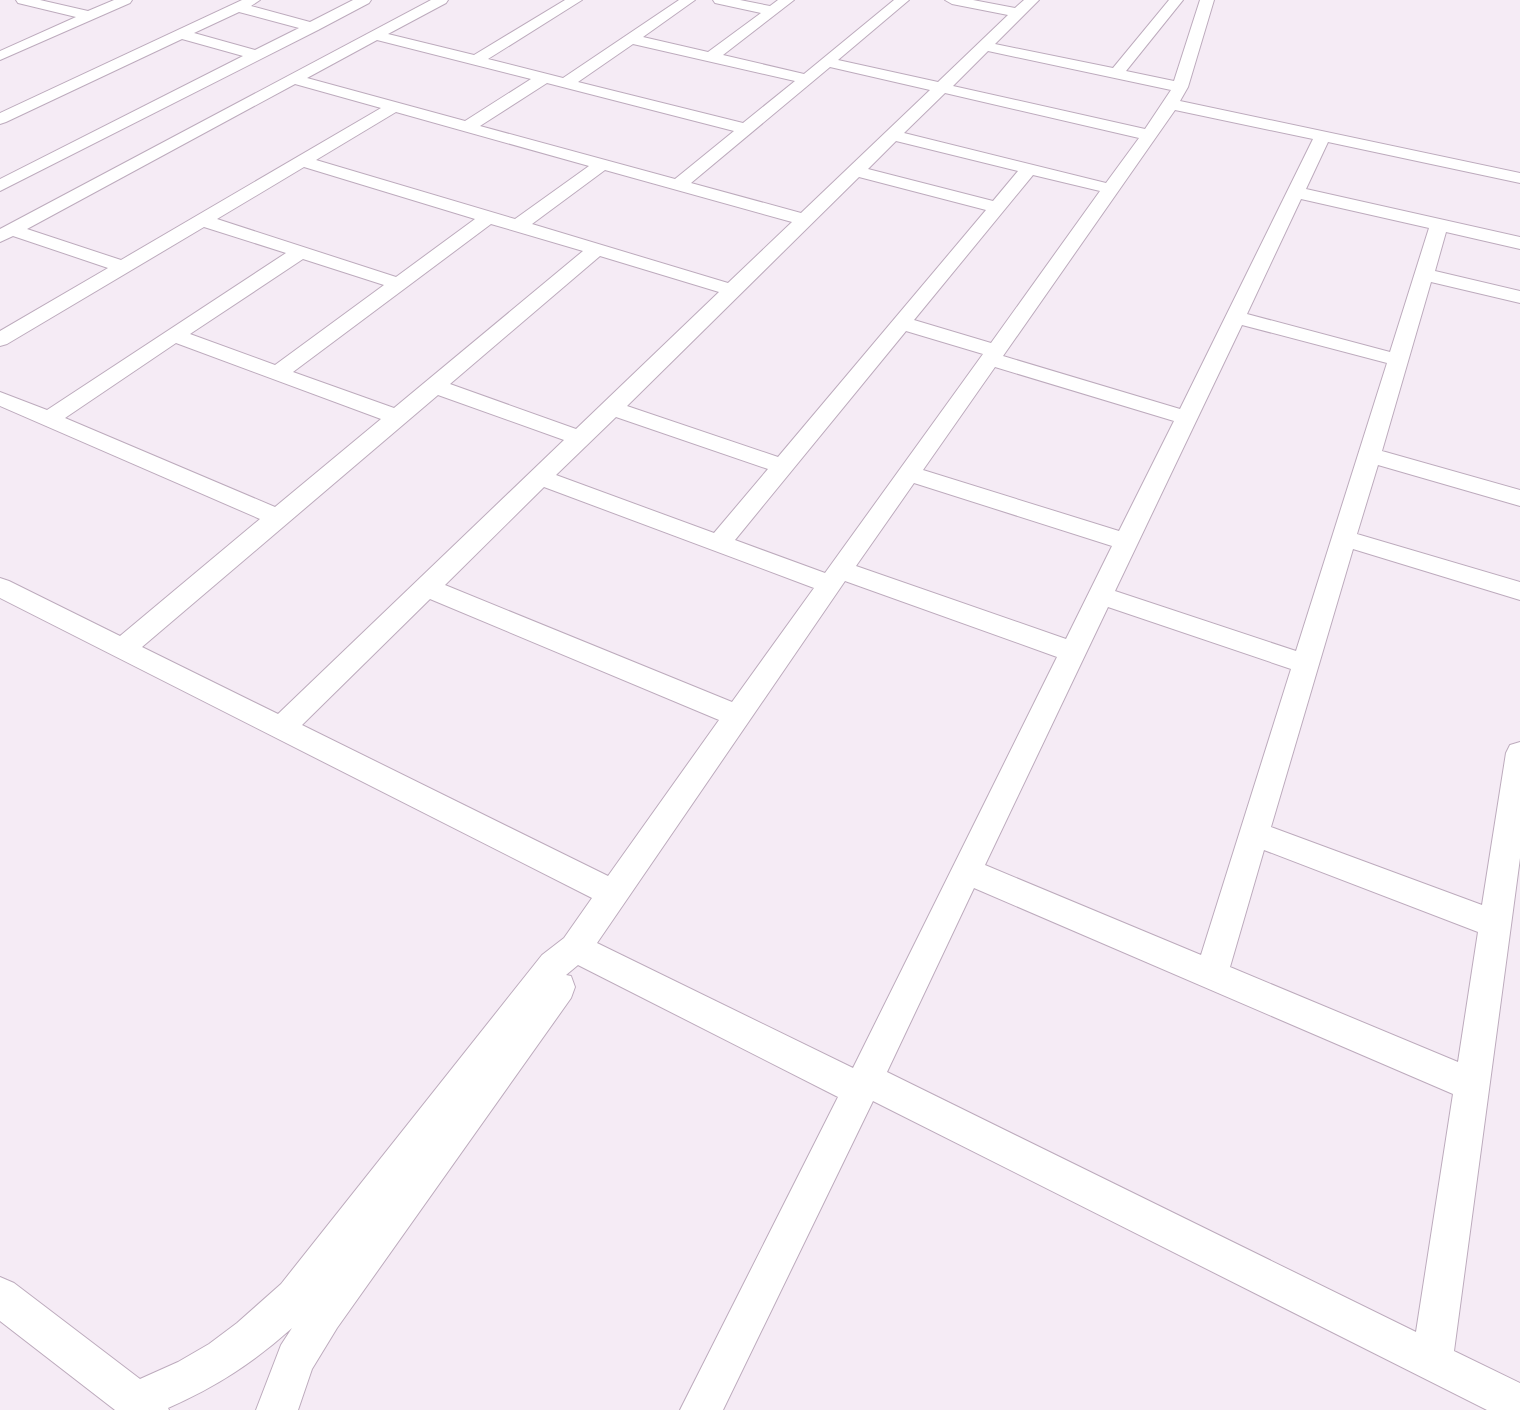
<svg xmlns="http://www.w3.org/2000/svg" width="1520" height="1410" font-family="'Fira Sans Condensed',sans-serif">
<rect width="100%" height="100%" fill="#f5ebf5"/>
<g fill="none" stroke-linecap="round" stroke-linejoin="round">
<g stroke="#bdabbd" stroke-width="2">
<path id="minor" d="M16,0H40L88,11L114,0H132L130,3L0,60V51L76,17L18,3Z
M242,0H260L251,6L310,22L353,0H371L369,3L318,30L0,191V179L243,56L182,39L6,122L0,124V113ZM239,12L299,28L255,50L194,33Z
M431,0H448L446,3L388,34L474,55L565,0H582L488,59L563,78L679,0H695L643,37L708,52L761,13L715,3L713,0H740L770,6L778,0H794L723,55L804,74L894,0H909L838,60L938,82L1008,15L952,4L945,0H973L1015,8L1024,0H1039L995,44L1113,68L1169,0H1183L1126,71L1174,81L1200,0H1214L1188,87L1180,101L1520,173V183L1328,142L1306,189L1520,237V249L1446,232L1435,271L1520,291V303L1431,282L1382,451L1520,490V506L1378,465L1357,534L1520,582V600L1353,549L1271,827L1482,905L1506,753L1510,745L1520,742V858L1454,1351L1520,1383V1410H1487L873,1101L723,1410H680L838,1097L578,965L566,975L571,976L575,987L571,998L337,1328L312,1369L298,1410H256L281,1345L292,1328C253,1363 216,1387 168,1408L169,1410H115L0,1321V1277L14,1283L140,1379L178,1362L209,1344L237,1323L281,1284L542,955L564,938L592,898L0,598V578L9,581L120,636L260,519L0,406V392L47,410L286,253L204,227L7,344L0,346V331L108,268L13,236L0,242V229ZM377,40L531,79L465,121L307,78ZM633,44L795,81L743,123L578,82ZM988,51L1171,90L1145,129L953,86ZM830,67L930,90L801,213L691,183ZM547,83L734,131L675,179L480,126ZM295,84L381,108L121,260L27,229ZM945,93L1139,138L1106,183L904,133ZM1175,110L1313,139L1180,409L1003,356ZM396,112L589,166L515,219L316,160ZM896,141L1018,171L993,201L868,169ZM304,167L475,219L396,277L217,219ZM605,170L792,222L728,283L532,224ZM1033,175L1100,191L991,343L914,320ZM859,177L986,210L778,457L627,406ZM1301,199L1429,228L1390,352L1247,314ZM491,224L583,251L394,408L293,372ZM600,256L719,292L576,429L450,384ZM303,259L384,285L275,365L190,334ZM1242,325L1387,363L1296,651L1115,591ZM906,331L983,354L825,573L735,540ZM176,343L381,419L275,507L65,418ZM995,367L1174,421L1119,531L923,470ZM438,395L564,440L278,714L142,647ZM616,417L768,469L714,533L556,475ZM914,483L1112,546L1066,639L856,566ZM544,487L814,588L732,702L445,585ZM845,581L1057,657L853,1068L597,943ZM430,599L719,720L608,876L302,725ZM1108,607L1291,669L1201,955L985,865ZM1264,850L1478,932L1458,1062L1230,967ZM974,888L1453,1094L1416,1332L887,1072Z"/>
</g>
<use href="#minor" fill="#fff" fill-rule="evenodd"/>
</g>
</svg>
